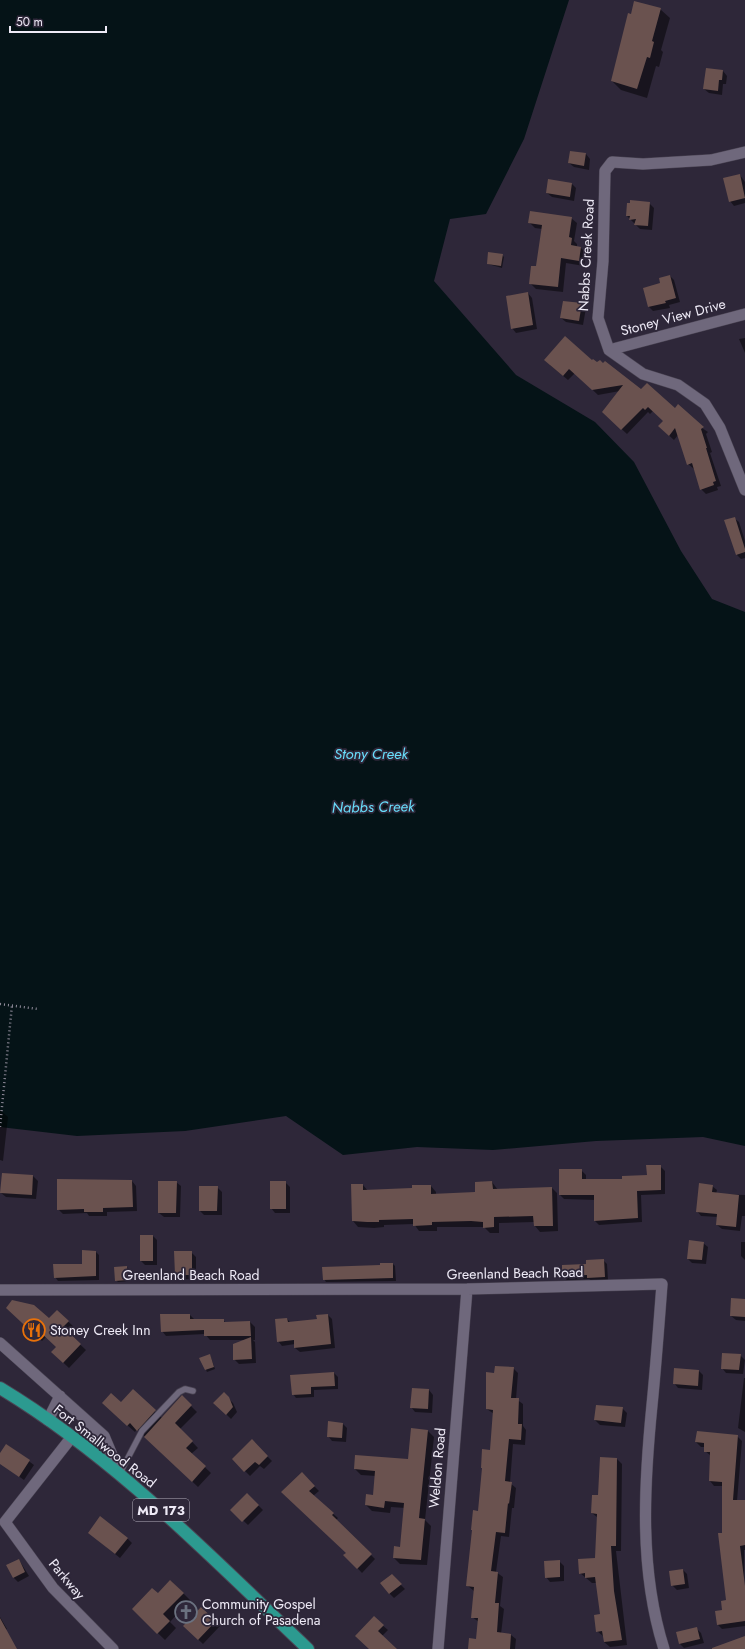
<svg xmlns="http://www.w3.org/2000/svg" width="745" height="1649" font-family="Jost,sans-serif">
<rect width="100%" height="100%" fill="#2e2739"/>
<path fill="#051317" d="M0,0H569L524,139L486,214L450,219L434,281L516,375L595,422L634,462L681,551L712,599L745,612V1146L703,1137L596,1141L493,1150L417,1147L343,1155L286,1116L185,1131L77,1136L0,1127Z"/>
<path fill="#0007" d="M660,9L670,18L661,50L663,52L659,67L656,66L647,98L621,90L612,81Z
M723,71L727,76L726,84H723L722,95L709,93L704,89Z
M571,152L586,154L590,159L589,170L574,167L569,163Z
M740,175L745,182V203L734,206L730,201Z
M572,184L576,188L574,201L552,197L547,193Z
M649,203L654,208L652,230L640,229L627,216Z
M571,218L577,223L574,241L577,244V247L581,248L586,253L584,266L566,263L563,292L536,289L530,283L537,267L542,229L535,228L529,222Z
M502,255L504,257L502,268L488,264Z
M670,276L674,280L680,302L669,305L670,308L653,311L649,307L644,288L662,284Z
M528,293L532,298L537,329L516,333L512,328Z
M581,304L586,308L583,325L566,322L561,318Z
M745,338V353L739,339Z
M592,361L675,410L708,432L706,434L712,452L710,453L721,486L717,487L718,490L706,494L701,489L694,469L688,464L678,435L674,440L664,431V421L653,411L650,414L648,412L627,434L603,412L620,391L598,395L575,373L568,380L550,365Z
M734,518L739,522L745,541V558L741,559L737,555Z
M0,1110L8,1117L3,1161L0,1160Z
M660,1166L665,1171V1194L641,1195L642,1222L599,1225L595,1221V1200L564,1199L560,1195L581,1170L586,1175V1180H623L648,1176Z
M3,1174L33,1176L38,1181L36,1199L6,1197L1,1193Z
M132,1181L136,1186L137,1211L107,1212V1216H89L87,1213L63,1214L58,1209Z
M176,1182L181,1186L180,1217H164L159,1213Z
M285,1182L290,1187V1213H275L271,1208Z
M492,1182L498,1190L552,1188L557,1193L558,1231L540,1232L535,1226L534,1222L499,1223V1233H490L484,1227H437V1231H419L414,1224L384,1225V1227L374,1228L358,1227L353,1221L363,1185L368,1191L413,1189L431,1186L436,1192V1195L476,1193Z
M712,1186L717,1190L716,1194L745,1195V1216H742L740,1231L722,1229L717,1225L718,1217L701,1216L697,1211Z
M217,1187L222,1192V1215H204L200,1211Z
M153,1236L157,1240V1265H145L141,1261Z
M741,1242H745V1260L741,1256Z
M703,1243L708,1247L706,1264L692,1263L688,1259Z
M96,1252L99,1255V1280L58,1281L55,1277L83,1265Z
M191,1252L196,1257V1279H180L176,1274Z
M603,1260L607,1264L608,1280L592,1281L589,1279L567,1280L563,1276V1266L587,1265Z
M393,1264L395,1266L396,1281L326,1282L324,1279Z
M127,1267L129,1269L130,1281L118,1282L116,1280Z
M745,1300V1321L736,1320L731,1316Z
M57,1311L74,1327L68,1333L86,1350L69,1368L52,1352L57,1347L46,1337L42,1341L12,1313L49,1320Z
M190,1315L194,1319L223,1320L226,1323L250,1322L255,1327V1340H253L255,1342L256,1363L239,1364L234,1359L245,1340H210L205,1334L166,1336L162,1331Z
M328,1315L332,1319L335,1348L300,1352L295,1348V1344L282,1346L278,1341L287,1319L291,1323L318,1320Z
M210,1355L215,1369L207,1372L201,1359Z
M740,1355L745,1360L743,1374L726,1373L722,1368Z
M513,1368L518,1373L516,1399L523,1404V1426L526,1430L525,1445L513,1444L510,1483L516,1488L514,1508H512L509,1537L501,1536L496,1572L503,1577L500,1606L504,1609L501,1634L511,1635L516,1639L515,1649H469L477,1640L479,1622L472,1617L474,1591L468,1586L491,1451L494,1414L487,1409L495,1374Z
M699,1371L703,1375L702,1390L678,1388L674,1383Z
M334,1373L338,1377V1389L314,1390V1397L296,1398L293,1394Z
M744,1378H745V1432L738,1428Z
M429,1390L433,1395L432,1413L415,1412L411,1407Z
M133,1391L162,1418L182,1397L197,1412L180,1429L198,1448L191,1454L211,1473L198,1487L137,1429L135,1432L110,1410L121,1403Z
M224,1394L233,1403L237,1412L231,1419L215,1403Z
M622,1408L627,1413L625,1427L600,1425L595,1420Z
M343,1424L347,1428L346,1442L332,1441L328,1436Z
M428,1431L434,1437L425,1520L431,1526L427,1565L400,1564L394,1558L401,1548L405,1508L391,1507L390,1513L372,1511L366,1505L374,1496L376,1476L361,1475L355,1469L409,1460Z
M737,1436L742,1441L737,1501H745V1550H744L745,1626L722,1629L718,1625L727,1601L723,1534V1486H714L710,1481L711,1456L705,1451V1447H701L696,1442Z
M252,1441L272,1461L264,1469L260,1466L250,1476L233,1459Z
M7,1445L34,1465L24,1480L0,1463V1455Z
M617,1459L622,1464L621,1551H616L627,1645L610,1647L604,1642V1637L597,1631L602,1615L597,1583H592L580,1573L596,1559L598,1518L592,1513Z
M302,1474L319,1491L313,1496L338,1518L336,1520L375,1559L362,1573L345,1555L347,1553L282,1492Z
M247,1494L263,1510L248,1525L232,1510Z
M89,1533L127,1538L132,1543L120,1558Z
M19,1560L29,1576L18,1582L13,1577Z
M559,1561L564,1566V1581L550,1582L546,1577Z
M683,1570L687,1574L689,1588L677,1590L672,1585Z
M391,1575L405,1589L394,1598L389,1593Z
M171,1581L190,1600L170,1622L176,1628L165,1640L133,1609L158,1594Z
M201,1609L220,1626L203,1644L184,1626Z
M0,1617L7,1629L0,1633Z
M374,1618L388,1630L382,1636L396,1649H370Z
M696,1628L701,1633L704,1643L684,1648L680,1644Z"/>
<path fill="#6a524f" d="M634,1L661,8L652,41L654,42L650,58L647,57L637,89L611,81L628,13L631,14Z
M706,68L723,70L722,80H719L718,91L703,89Z
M570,151L586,153L584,166L568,163Z
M740,174L745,198L729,202L723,178Z
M548,179L572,183L570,197L546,193Z
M630,200L650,202L648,226L634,225L636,219L629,220L630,216H626L627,203H630Z
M530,211L572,217L569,237L572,238L571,245L581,247L579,261L561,258L558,287L529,284L531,266H536L542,225L528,223Z
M488,252L503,254L501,266L487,264Z
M670,275L676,298L665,301L666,303L648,307L643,288L660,283L659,278Z
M528,292L533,325L511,329L506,296Z
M563,301L582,303L579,321L560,318Z
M565,336L592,360L593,359L597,362L600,360L603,363L605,361L641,389L647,383L675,408L678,404L704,427L701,429L707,448H706L716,481L713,482L714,485L700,490L692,463L687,465L675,428L669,436L658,426L663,421L648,407L645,410L643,408L621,430L602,412L623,385L592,390L569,369L563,376L544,360Z
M735,517L745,549V552L736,555L724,520Z
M646,1165H661V1190L637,1191L638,1218L594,1221V1195H559V1169H582V1179H622V1176L647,1175Z
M2,1173L33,1175L32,1195L0,1193Z
M57,1179L132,1180L133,1207L103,1208V1212H84V1209L57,1210Z
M158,1181H177L176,1213H158Z
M270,1181H286V1209H270Z
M492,1181L493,1189L552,1187L553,1226H534L533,1216L494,1217V1227L483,1228V1222L471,1221L432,1222V1225L413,1226V1219L379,1220V1222H367L352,1221L351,1184H363V1190L412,1188V1185H431V1194L475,1192V1182Z
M699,1183L713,1185L712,1192L739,1195L736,1227L716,1225L717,1214L696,1212Z
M199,1186H218L217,1211H199Z
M140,1235H153V1261H140Z
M689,1240L704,1242L702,1260L687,1259Z
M82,1250L96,1251V1276L54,1278L53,1264H82Z
M174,1251H192V1275H175Z
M604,1259L605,1277L587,1278V1275L562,1276V1265L586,1264V1260Z
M380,1263H393V1278L323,1280L322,1267L380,1265Z
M127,1266L128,1280L115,1281L114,1267Z
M731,1298L745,1299V1317L730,1316Z
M12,1300L34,1305L49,1318L57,1310L69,1321L63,1327L81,1344L63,1363L51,1352L56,1347L40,1332L36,1336L6,1308Z
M160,1314H190V1319H224V1322L250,1321L251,1336H204V1330L161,1332Z
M328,1314L331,1344L294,1348V1340L277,1342L275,1319L287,1318L288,1322L317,1319L316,1315Z
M251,1337L252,1359L233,1360V1344Z
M722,1353L741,1354L739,1370L721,1369Z
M210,1354L214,1367L205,1370L199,1358Z
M495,1366L514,1367L511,1398H519L518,1424H522L521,1440L509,1439L505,1481L512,1482L509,1504L508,1503L505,1533L496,1532L491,1571L498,1572L495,1603H499L497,1632L511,1634L510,1649H468L469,1638L476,1639L478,1618H471L474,1587L466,1586L472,1530H471L473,1510L478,1511L482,1468H481L482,1449L490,1450L493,1410L486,1409V1372L494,1373Z
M674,1368L699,1370L698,1386L673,1384Z
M334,1372L335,1386L311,1387V1394L292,1395L290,1375Z
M412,1388L429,1389L428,1409L410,1408Z
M133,1389L156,1410L137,1431L130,1423L127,1426L102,1403L111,1393L121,1402Z
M224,1392L229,1397L233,1407L226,1415L213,1403Z
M182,1395L192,1405L175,1423L193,1441L186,1448L206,1466L192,1482L144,1437Z
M596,1405L623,1407L621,1423L594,1420Z
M328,1421L343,1423L342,1438L327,1437Z
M411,1428L428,1430L419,1518L425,1519L421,1560L393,1558L394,1546L400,1547L404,1503L385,1501L384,1508L365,1505L366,1494L373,1495L375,1471L354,1469L355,1455L408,1459Z
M697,1431L738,1435L733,1500H745V1545L740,1546L745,1586V1621L717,1625L715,1611L722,1610L721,1601L726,1600L718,1533H722V1482L709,1481L710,1452H704V1443L695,1442Z
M252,1439L268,1456L259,1465L255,1462L244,1472L232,1459Z
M6,1444L30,1460L19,1477L0,1464V1453Z
M600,1457L617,1458L616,1546H611L614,1591L622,1640L604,1642L602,1631L596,1632L594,1615L600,1614L595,1577L585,1578V1573L579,1574L578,1559L595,1558L597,1514L591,1513L592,1495H598Z
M302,1472L315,1486L309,1491L334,1513L332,1515L372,1554L357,1569L343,1555L346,1553L281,1492Z
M247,1493L259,1505L242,1522L230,1510Z
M100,1516L128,1538L115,1554L88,1533Z
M19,1559L25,1572L13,1578L6,1565Z
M560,1560V1577L545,1578L544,1561Z
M683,1569L685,1584L671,1586L669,1571Z
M392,1574L402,1584L389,1594L380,1583Z
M170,1580L184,1593L163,1614L170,1621L157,1634L132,1609L152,1588L158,1593Z
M201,1607L216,1621L198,1640L183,1626Z
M374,1616L384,1625L378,1631L397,1649H369L355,1636Z
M0,1618L17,1649H0Z
M697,1627L700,1639L679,1644L676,1632Z
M745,1636V1649H712V1648Z"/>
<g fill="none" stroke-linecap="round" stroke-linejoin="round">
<g stroke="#4a4453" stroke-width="7">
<path id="lane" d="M120,1473L142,1431L179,1392L185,1389L193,1391"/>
</g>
<g stroke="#4a4453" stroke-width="12">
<path id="street" d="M745,152L711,160L643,164L612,162L605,171L603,261L598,318L609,350L643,374L678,385L705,404L720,428L745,490
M609,350L745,314
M0,1290L467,1289L662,1284C659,1324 656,1365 652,1405C644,1486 639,1570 664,1649
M0,1343L104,1436L120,1474
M48,1420L60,1396
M71,1438L5,1522L53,1588L113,1649
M438,1649L467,1289"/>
</g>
<g stroke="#4a4453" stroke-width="14">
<path id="primary" d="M0,1388C116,1458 211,1557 308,1649"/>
</g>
<path stroke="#928d9c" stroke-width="2.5" stroke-dasharray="1 3" stroke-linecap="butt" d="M0,1004L38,1009
M0,1127L12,1005"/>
<use href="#lane" stroke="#6f687c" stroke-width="5.5"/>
<use href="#street" stroke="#6f687c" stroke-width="11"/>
<use href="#primary" stroke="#2c9a90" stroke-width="12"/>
</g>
<defs>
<g id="restaurant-ring" transform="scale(1.15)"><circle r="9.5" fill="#2e2739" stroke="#e8710a" stroke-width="1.5"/><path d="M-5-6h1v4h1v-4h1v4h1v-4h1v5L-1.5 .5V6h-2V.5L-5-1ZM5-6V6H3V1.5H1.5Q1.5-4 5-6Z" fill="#e8710a"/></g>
<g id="church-ring" transform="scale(1.15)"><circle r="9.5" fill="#2e2739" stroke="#6b7280" stroke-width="1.5"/><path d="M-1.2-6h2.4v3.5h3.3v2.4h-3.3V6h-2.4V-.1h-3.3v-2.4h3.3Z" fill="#6b7280"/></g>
</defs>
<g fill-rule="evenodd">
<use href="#restaurant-ring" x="34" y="1330"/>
<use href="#church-ring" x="186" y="1612"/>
</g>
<g text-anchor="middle" stroke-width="3.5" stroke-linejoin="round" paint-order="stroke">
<rect fill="#2e2739" stroke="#b4b0bd" stroke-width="1" x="133" y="1499" width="56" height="22" rx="3"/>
<g font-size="13" font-weight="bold" fill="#eeeaf6">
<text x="161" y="1515">MD 173</text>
</g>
<g font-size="14" fill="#eeeaf6" stroke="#2e2739">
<text transform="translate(586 255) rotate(-87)" y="5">Nabbs Creek Road</text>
<text transform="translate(673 317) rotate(-15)" y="5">Stoney View Drive</text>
<text transform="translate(515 1273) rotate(-1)" y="5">Greenland Beach Road</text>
<text x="191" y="1280">Greenland Beach Road</text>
<text transform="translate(105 1446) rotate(38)" y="5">Fort Smallwood Road</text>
<text transform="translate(437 1468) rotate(-85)" y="5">Weldon Road</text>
<text transform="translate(67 1579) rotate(50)" y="5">Parkway</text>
</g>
<g font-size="14" fill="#eeeaf6" stroke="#2e2739" text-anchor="start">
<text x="50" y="1335">Stoney Creek Inn</text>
<text x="202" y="1609">Community Gospel<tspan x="202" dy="16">Church of Pasadena</tspan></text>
</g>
<g font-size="15" font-style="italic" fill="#68ddfa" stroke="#2e2739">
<text x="371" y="759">Stony Creek</text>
<text transform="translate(373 807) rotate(-1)" y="5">Nabbs Creek</text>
</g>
</g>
<path d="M10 26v6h96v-6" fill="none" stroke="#eeeaf6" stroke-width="2"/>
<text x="16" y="26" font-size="12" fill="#eeeaf6" stroke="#2e2739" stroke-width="3" paint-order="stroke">50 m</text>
</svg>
